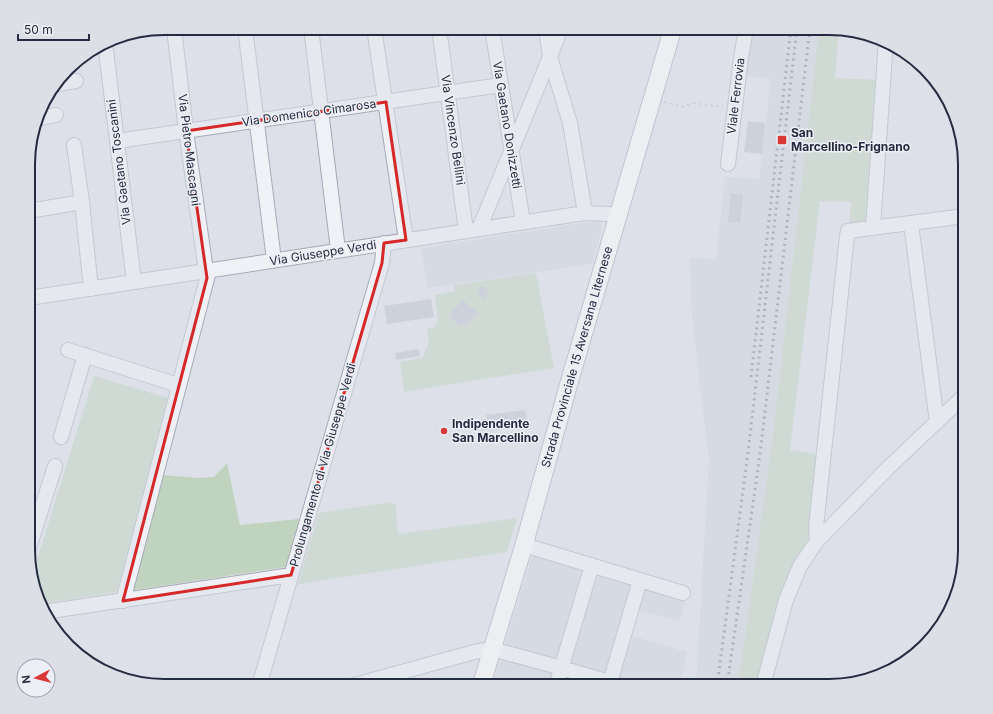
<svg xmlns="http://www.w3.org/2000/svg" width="993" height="714" font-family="Inter,sans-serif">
<rect width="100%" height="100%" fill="#dde0e8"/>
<path fill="#cfd2de" d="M751,28H819L774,426L738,686H696L709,460L692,317L690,257L716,260L725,177L759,179L771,79L743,75Z
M595,221L599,222L602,225V229L592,264L428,288L421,248Z
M533,553L687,596L680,621L637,610L630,635L687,652L680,686H492Z"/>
<path fill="#c0d3be" d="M819,28L839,29L835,78L880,80L871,223L849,226L851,202L820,201L790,450L818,454L808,546L757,686H738L774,426Z
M536,273L554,368L404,392L400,362L423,358L429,342L427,329L435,327L438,319L435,295L455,291L454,285Z
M94,376L168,398L117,592L41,604L32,576Z
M227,463L240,525L299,519L286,567L134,590L132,587L163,475L198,478L214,477Z
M391,502L396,505L397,527L399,534L517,518L507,552L298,584L319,513Z"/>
<path fill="#babecc" d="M748,121L765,123L762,154L744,152Z
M731,193L743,195L740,223L728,222Z
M481,286L489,292L484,299L476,292Z
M431,299L434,317L387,324L384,306Z
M463,300L478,313L466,326L463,323L460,326L449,315Z
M419,349L420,356L396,360L395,353Z
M525,410L528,425L489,431L488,429L474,431L473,421L487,419L486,415Z"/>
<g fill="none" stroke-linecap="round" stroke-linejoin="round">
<g stroke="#a6aab6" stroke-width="16">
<path id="minor" d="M174,28L186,131L206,271
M245,28L274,260
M311,28L338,250
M374,28L406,240
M439,28L466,231
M492,28L523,222
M546,28L550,57L570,123L585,213
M105,42L134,282
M57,84L76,81
M38,118L56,115
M117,141L501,85
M74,145L82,202L91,289
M728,164L741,58L746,28
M29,211L82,202
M911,224L937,422
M873,227L886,41
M479,229L550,57L561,28
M29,298L585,213L609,214L618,216
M68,350L178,385
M61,437L85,355
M817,541L816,527L847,236L848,231L965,216
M524,545L683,593
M29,548L55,466
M123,601L209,271
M44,612L291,575
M259,686L382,263L384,243
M351,686L474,652L492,649L562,668L622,686
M556,686L592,565
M609,686L640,580
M763,686L786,600L800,566L817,541L888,468L965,395"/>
</g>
<g stroke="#9ca2b5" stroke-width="19">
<path id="major" d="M481,686L524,545L569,383L673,28"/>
</g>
<path stroke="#bbbec7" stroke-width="1.5" stroke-dasharray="3 3" stroke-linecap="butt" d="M664,102L683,107L692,103L723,107"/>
<use href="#minor" stroke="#f0f1f6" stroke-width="14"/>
<use href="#major" stroke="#fff" stroke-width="17"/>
<path stroke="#757c93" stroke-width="3" stroke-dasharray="2 4" stroke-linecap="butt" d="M751,377L791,28
M717,686L748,453L797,28
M727,686L760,454L810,28"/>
</g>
<path d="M0 0H993V714H0ZM386,102L406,240L384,243L382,263L291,575L123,601L207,278L186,131Z" fill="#dde0e8" fill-opacity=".55" fill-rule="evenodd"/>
<path fill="none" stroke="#d62828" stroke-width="3" stroke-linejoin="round" d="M386,102L406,240L384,243L382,263L291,575L123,601L207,278L186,131Z"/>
<g fill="#d93837" stroke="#edeff6" stroke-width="1.5">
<rect x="777" y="135" width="10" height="10" rx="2"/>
<circle cx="444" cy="431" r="4"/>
</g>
<g text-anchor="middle" stroke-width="3" stroke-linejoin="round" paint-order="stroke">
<g font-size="12" fill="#252b40" stroke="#edeff6">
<text transform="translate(736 96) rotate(-83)" y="4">Viale Ferrovia</text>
<text transform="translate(309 113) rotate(-8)" y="4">Via Domenico Cimarosa</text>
<text transform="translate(507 125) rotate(81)" y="4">Via Gaetano Donizzetti</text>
<text transform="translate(453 130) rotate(82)" y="4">Via Vincenzo Bellini</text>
<text transform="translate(189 150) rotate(83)" y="4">Via Pietro Mascagni</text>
<text transform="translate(119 162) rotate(-97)" y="4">Via Gaetano Toscanini</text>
<text transform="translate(323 253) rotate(-9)" y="4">Via Giuseppe Verdi</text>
<text transform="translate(577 357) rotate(-74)" y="4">Strada Provinciale 15 Aversana Liternese</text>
<text transform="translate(323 465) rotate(-74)" y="4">Prolungamento di Via Giuseppe Verdi</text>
</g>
<g font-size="12" font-weight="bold" fill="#252b40" stroke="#edeff6" text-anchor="start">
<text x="791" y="137">San<tspan x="791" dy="14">Marcellino-Frignano</tspan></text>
<text x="452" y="428">Indipendente<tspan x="452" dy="14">San Marcellino</tspan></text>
</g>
</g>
<path d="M0 0H993V714H0ZM164 35H829A129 129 0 0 1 958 164V550A129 129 0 0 1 829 679H164A129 129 0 0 1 35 550V164A129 129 0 0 1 164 35Z" fill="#dddfe7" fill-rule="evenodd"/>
<path fill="none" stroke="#252b40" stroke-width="2" d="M164 35H829A129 129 0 0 1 958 164V550A129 129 0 0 1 829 679H164A129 129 0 0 1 35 550V164A129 129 0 0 1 164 35Z"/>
<g transform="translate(36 678) rotate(263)"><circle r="19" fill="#edeff6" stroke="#9da1ad"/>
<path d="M0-3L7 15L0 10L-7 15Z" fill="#d93837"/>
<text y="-6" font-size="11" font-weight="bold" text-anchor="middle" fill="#252b40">N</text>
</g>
<path d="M18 34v6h71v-6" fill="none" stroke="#252b40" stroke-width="2"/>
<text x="24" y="34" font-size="12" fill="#252b40" stroke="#edeff6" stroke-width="3" paint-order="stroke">50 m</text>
</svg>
